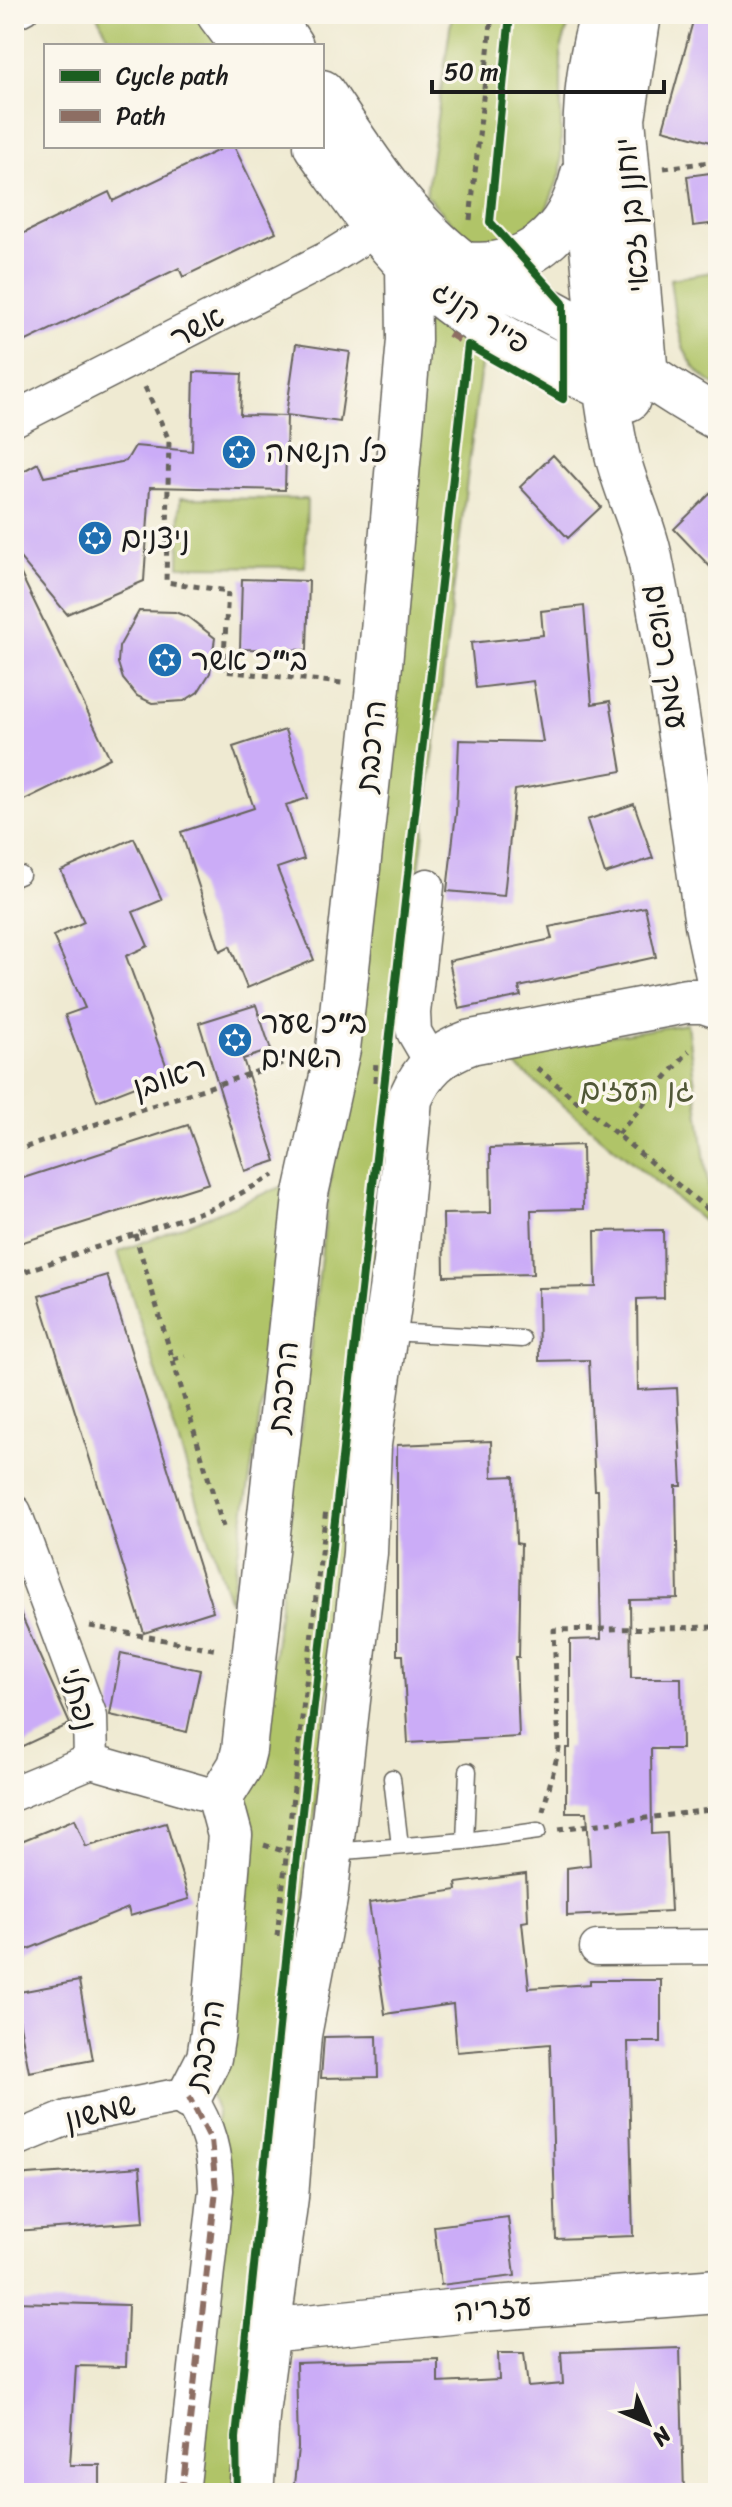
<svg xmlns="http://www.w3.org/2000/svg" width="732" height="2507" font-family="Sriracha,'Playpen Sans Hebrew',sans-serif">
<rect width="100%" height="100%" fill="#fbf7ec"/>
<filter id="ink" filterUnits="userSpaceOnUse"><feTurbulence type="fractalNoise" baseFrequency=".0125" numOctaves="2"/><feDisplacementMap in="SourceGraphic" scale="16" xChannelSelector="R" yChannelSelector="G"/><feConvolveMatrix kernelMatrix="1 2 1 2 8 2 1 2 1" color-interpolation-filters="sRGB"/></filter>
<filter id="wash" filterUnits="userSpaceOnUse"><feTurbulence type="fractalNoise" baseFrequency=".006" numOctaves="4" result="noise"/><feDisplacementMap in="SourceGraphic" scale="32" xChannelSelector="R" yChannelSelector="G"/><feGaussianBlur stdDeviation="1.8" result="paint"/><feColorMatrix in="noise" values="0 0 0 0 0 0 0 0 0 0 0 0 0 0 0 0 0 1.4 0 .05"/><feComposite in="paint" operator="in"/></filter>
<g filter="url(#wash)">
<rect width="100%" height="100%" fill="#efead2"/>
<path fill="#b0c467" stroke="#667042" stroke-width="2" d="M96,14H197L219,46H114Z
M452,14H572L561,49V173L546,210L519,233L487,243L464,236L426,195Z
M718,271V387C677,365 676,321 670,279Z
M424,311L483,349L397,1049L395,1096L240,2493H196L217,2113L208,2089L232,2017L253,1854L237,1807L262,1757L347,1038Z
M180,498L307,499L305,567L179,566Z
M687,1024L714,1230L500,1053Z
M288,1184L272,1339L230,1603L118,1252Z"/>
<g id="blocks">
<path fill="#cbacf7" d="M695,14H718V144L663,129Z
M227,146H234L276,232L183,277L179,268L14,347V238L109,192L113,201Z
M718,172V223L693,226L687,176Z
M296,344L350,352L340,422L286,415Z
M194,372L242,374L240,415L287,416L285,490L150,487L144,581L67,614L14,551V476L38,463L44,477L126,461L135,446L192,451Z
M553,455L601,507L568,538L520,487Z
M718,486V575L674,529Z
M14,560L110,758L14,805Z
M242,579L309,581L307,650L240,649Z
M584,606L592,704L610,701L622,771L515,790L504,896L447,891L456,813L459,740L543,742L533,681L476,688L471,643L543,635L541,611Z
M139,611L175,612L188,617L215,638L210,673L198,692L184,701L152,703L137,696L123,679L118,663L119,647Z
M285,730L308,798L286,805L304,859L277,868L314,960L247,988L230,946L220,951L181,832L254,808L233,747Z
M634,804L653,858L605,874L587,820Z
M134,838L162,900L133,912L148,946L126,956L169,1073L97,1101L65,1015L85,1008L53,936L84,922L61,871Z
M645,907L656,957L519,987L521,996L459,1009L449,961L552,939L549,927Z
M256,1005L271,1050L243,1059L276,1161L245,1171L199,1023Z
M188,1125L209,1183L14,1245V1181Z
M582,1145L583,1209L531,1210L533,1274L444,1276L443,1214L491,1213L490,1148Z
M663,1230L664,1298L637,1299L638,1390L677,1388L682,1486H676L678,1599L630,1600L631,1678H681L682,1749H651L652,1834L667,1833L671,1911L567,1916V1868L590,1865L587,1812H566V1748H570V1640L601,1639L598,1490H595L589,1360L539,1361L538,1288L596,1287L595,1231Z
M107,1275L213,1611L144,1633L39,1296Z
M491,1441L492,1477L514,1476L516,1543L521,1544L519,1657H516L519,1737L408,1743L403,1655H397V1445Z
M14,1599L70,1724L14,1750Z
M121,1653L200,1670L187,1732L110,1715Z
M75,1819L86,1847L166,1823L189,1899L130,1916L128,1908L14,1955V1844Z
M526,1874L528,1921L522,1922L529,1988L590,1984V1980H661V2042H628L633,2236L556,2239L550,2044L457,2052L453,2004L385,2014L369,1903L457,1890L456,1883Z
M79,1981L93,2060L29,2072L14,1993Z
M377,2036L378,2077L321,2078L324,2037Z
M140,2167L144,2222L14,2231V2176Z
M508,2217L515,2276L441,2285L434,2226Z
M14,2302L128,2305L126,2367L76,2366L70,2465H100V2493H14Z
M680,2348L684,2493H293L298,2448L296,2363L438,2359V2383L499,2380L498,2353H524L528,2387L563,2384L561,2352Z"/>
</g>
</g>
<g filter="url(#ink)">
<use href="#blocks" fill-opacity="0" stroke="#66645c" stroke-width="2"/>
<g fill="none" stroke-linecap="round" stroke-linejoin="round">
<g stroke="#66645c" stroke-width="19">
<path id="lane" d="M14,22L29,14
M14,878L21,875
M388,1332L522,1339
M392,1778L400,1846
M465,1841L538,1831
M333,1852L465,1841L468,1771"/>
</g>
<g stroke="#66645c" stroke-width="37">
<path id="street" d="M14,419L329,258L377,228
M427,886L413,1013L414,1032L432,1063
M14,1512L90,1717L91,1761L220,1798
M14,1793L91,1761
M597,1948L718,1947
M14,2140L67,2118L172,2097H189C209,2127 215,2154 216,2190L182,2493"/>
</g>
<g stroke="#66645c" stroke-width="47">
<path id="secondary" d="M219,14L243,46
M270,14L291,46
M603,14C575,102 587,189 595,279C600,337 604,397 617,454C625,489 643,522 650,558C674,679 689,802 707,924L718,976
M639,14L623,119L646,376
M322,92C364,154 403,219 464,264C501,290 544,304 581,329C627,359 669,393 718,418
M316,146C351,195 386,248 432,288C487,336 562,367 628,399
M465,264C526,271 570,234 583,174
M189,2097L209,2058L213,2032L230,1835L220,1798L240,1766L244,1750L305,1198L338,1049L378,687L409,340L408,265
M268,2331L469,2310L718,2291
M251,2493L258,2405L286,2197L299,2035L325,1899L365,1553L369,1444L395,1263L410,1099C423,1069 440,1053 471,1042L686,1001H703L718,1006"/>
</g>
<path stroke="#66645c" stroke-width="5" stroke-dasharray="6 6" stroke-linecap="butt" d="M664,168L718,161
M470,220L492,14
M145,387L169,440L166,582L228,591L223,671L342,683
M537,1068L718,1218
M375,1082L376,1060
M618,1134L689,1051
M14,1151L298,1058
M135,1234L223,1527
M14,1275L216,1207L274,1175
M173,1359L185,1356
M90,1626L218,1650
M543,1811L559,1749L554,1630L718,1627
M559,1829L718,1809
M264,1845L289,1853
M277,1936L326,1509"/>
<use href="#lane" stroke="#fff" stroke-width="16"/>
<use href="#street" stroke="#fff" stroke-width="34"/>
<use href="#secondary" stroke="#fff" stroke-width="44"/>
<path stroke="#8d6e63" stroke-width="6" stroke-dasharray="12 6" stroke-linecap="butt" d="M449,334L473,348
M182,2493L216,2190L211,2140L189,2097"/>
<g stroke="#fbf7ec" stroke-width="13">
<path id="cycleway" d="M237,2493L236,2438L297,1856L468,345L563,399V303L490,222L510,14"/>
</g>
<use href="#cycleway" stroke="#1b5e20" stroke-width="8"/>
</g>
</g>
<defs>
<g id="synagogue-disc" transform="scale(1.8)"><circle r="9.5" fill="#1f6fb2" stroke="#fbf7ec"/><path d="M0-6.5L5.6 3.2H-5.6ZM0 6.5L5.6-3.2H-5.6Z" fill="#fff"/></g>
</defs>
<g fill-rule="evenodd">
<use href="#synagogue-disc" x="239" y="452"/>
<use href="#synagogue-disc" x="95" y="538"/>
<use href="#synagogue-disc" x="165" y="660"/>
<use href="#synagogue-disc" x="235" y="1040"/>
</g>
<g text-anchor="middle" stroke-width="7" stroke-linejoin="round" paint-order="stroke">
<g font-size="30" fill="#1c1c1c" stroke="#fbf7ec">
<text transform="translate(632 215) rotate(-95)" y="10">יוחנן בן זכאי</text>
<text transform="translate(481 317) rotate(33)" y="10">פייר קניג</text>
<text transform="translate(197 327) rotate(-28)" y="10">אשר</text>
<text transform="translate(666 657) rotate(81)" y="10">עמק רפאים</text>
<text transform="translate(371 746) rotate(-84)" y="10">הרכבת</text>
<text transform="translate(169 1077) rotate(-18)" y="10">ראובן</text>
<text transform="translate(283 1387) rotate(-84)" y="10">הרכבת</text>
<text transform="translate(79 1699) rotate(75)" y="10">נפתלי</text>
<text transform="translate(205 2045) rotate(-78)" y="10">הרכבת</text>
<text transform="translate(100 2112) rotate(-14)" y="10">שמשון</text>
<text transform="translate(493 2308) rotate(-5)" y="10">עזריה</text>
</g>
<g font-size="30" fill="#1c1c1c" stroke="#fbf7ec" text-anchor="start">
<text x="265" y="462">כל הנשמה</text>
<text x="121" y="548">ניצנים</text>
<text x="191" y="670">בי"כ אשר</text>
<text x="261" y="1033">ב"כ שער<tspan x="261" dy="34">השמים</tspan></text>
</g>
<g font-size="30" fill="#505736" stroke="#fbf7ec">
<text x="637" y="1100">גן העזים</text>
</g>
</g>
<rect width="732" height="2507" fill="none" stroke="#fbf7ec" stroke-width="48"/>
<rect x="44" y="44" width="280" height="104" fill="#fbf7ec" stroke="#a29f99" stroke-width="2"/>
<rect x="60" y="70" width="40" height="12" fill="#1b5e20" stroke="#a29f99" stroke-width="2"/>
<text x="116" y="84" font-size="24" fill="#1c1c1c">Cycle path</text>
<rect x="60" y="110" width="40" height="12" fill="#8d6e63" stroke="#a29f99" stroke-width="2"/>
<text x="116" y="124" font-size="24" fill="#1c1c1c">Path</text>
<g transform="translate(648 2423) rotate(135)" stroke="#fbf7ec" stroke-width="6" paint-order="stroke">
<path d="M0-6L14 30L0 20L-14 30Z" fill="#1c1c1c"/>
<text y="-12" font-size="22" font-weight="bold" text-anchor="middle" fill="#1c1c1c">N</text>
</g>
<path d="M432 80v12h232v-12" fill="none" stroke="#1c1c1c" stroke-width="4"/>
<text x="444" y="80" font-size="24" fill="#1c1c1c" stroke="#fbf7ec" stroke-width="6" paint-order="stroke">50 m</text>
</svg>
